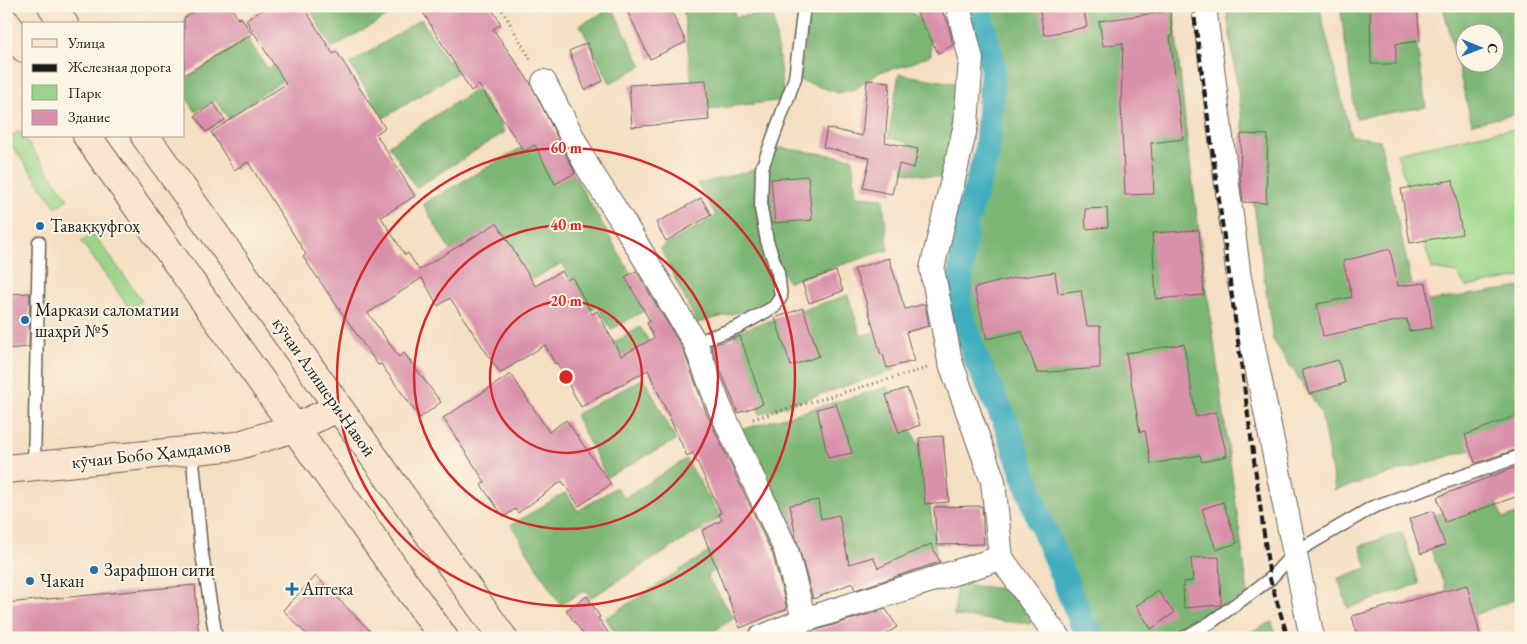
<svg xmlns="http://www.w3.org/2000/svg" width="1527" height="644" font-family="'EB Garamond',serif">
<rect width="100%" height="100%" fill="#fcf5e5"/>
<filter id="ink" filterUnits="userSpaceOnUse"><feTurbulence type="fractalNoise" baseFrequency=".02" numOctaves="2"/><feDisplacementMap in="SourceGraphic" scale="10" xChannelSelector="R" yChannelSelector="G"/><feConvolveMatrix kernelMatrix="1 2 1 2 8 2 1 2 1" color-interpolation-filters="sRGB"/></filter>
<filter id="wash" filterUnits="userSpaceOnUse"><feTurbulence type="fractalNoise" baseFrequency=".0096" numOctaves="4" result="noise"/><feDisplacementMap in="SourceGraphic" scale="20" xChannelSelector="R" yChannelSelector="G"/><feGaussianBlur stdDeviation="1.12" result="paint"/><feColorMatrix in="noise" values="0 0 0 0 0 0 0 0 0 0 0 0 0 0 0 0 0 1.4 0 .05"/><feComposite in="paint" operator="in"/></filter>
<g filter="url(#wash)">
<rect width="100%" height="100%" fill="#f5dfc3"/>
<path fill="#9ad589" stroke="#5b7852" d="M1521,129V277L1466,287L1457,273L1432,269L1397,153L1497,131Z
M19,131L68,199L56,207L7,139Z
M93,233L142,301L130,309L81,241Z"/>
<path fill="#7bb675" stroke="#4c6948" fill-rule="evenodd" d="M308,6H405L332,48Z
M683,6H733L735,17L773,12L784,100L695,111Z
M808,6H894L914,14L930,30L931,55L908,65L880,72L855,89L838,93L799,80L809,20Z
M984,6H1173L1188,149L1248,594L1164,638H1102L1091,622L1013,421L983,353L965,301L974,228L992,153L999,65Z
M1226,6H1319L1351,136L1380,140L1416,303L1521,287V435L1335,490L1321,412L1273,340Z
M1340,6H1411L1426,107L1356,118Z
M1443,6H1521V113L1472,124ZM1464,32H1494V62H1464Z
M612,8L642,66L610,83L580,25Z
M421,19L448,62L491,35L463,69L384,118L350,64Z
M247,38L268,69L279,62L289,76L228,118L215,100L196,112L184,94V81Z
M899,74L965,85L949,179L903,172L908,142L888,138Z
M477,89L505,132L416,188L389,145Z
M549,132L650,307L611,330L598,307L589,311L562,263L526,283L452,254L423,204Z
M774,147L852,158L856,196L883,198L888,250L788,282L769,245L765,169Z
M754,170L756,211L778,297L766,305L697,323L660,248L716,216L698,184Z
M848,295L861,336L882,329L895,370L760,414L733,333Z
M640,327L661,360L630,379L610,345Z
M644,378L676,440L607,477L575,415Z
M887,387L901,407L924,458L936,553L807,594L737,431Z
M686,459L721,517L590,598L585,590L560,605L511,525L566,492L578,511L616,487L624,498Z
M1493,493L1503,519L1521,512V597L1458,621L1420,521Z
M1402,532L1419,584L1348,608L1338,578L1367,568L1360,546Z
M724,542L735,558L707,576L734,618L704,638H618L606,618Z
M957,584L1033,592L1030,624L954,616Z
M1272,622L1277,638H1238Z"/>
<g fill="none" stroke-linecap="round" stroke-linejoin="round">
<path stroke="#40aebe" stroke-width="26" d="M978,6L993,69L987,153L965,225L958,305L976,359L1006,423L1039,518L1082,622L1093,638"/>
</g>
<g id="blocks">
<path fill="#d990aa" d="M202,6H231L238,19L241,17L252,34L184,75V18Z
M268,6H303L333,54L337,52L385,128L376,134L415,196L381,217L405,255L408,253L419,270L497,223L535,286L562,271L567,280L572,277L592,314L597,311L621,356L654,338L647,323L650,321L625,277L636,271L683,349L706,412L773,555L787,609L740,628L702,531L722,520L719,514L721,513L693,453L687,456L648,370L581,407L557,363L555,364L545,345L500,373L450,298L438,306L422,278L368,313L399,357L404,353L441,402L420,418L381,364L378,365L303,257L306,254L248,162L234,170L211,132L286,84L246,20Z
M419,6H490L501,24L493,29L531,84L575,173L555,184L535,145L524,151L479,85L471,91Z
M625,6H669L686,42L650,59Z
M913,6H939L948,23L953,45L938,53Z
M1039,6H1083L1087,27L1044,35Z
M1370,6H1417L1420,41L1396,44V64H1371Z
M1170,11L1173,36H1170L1183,139L1151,143L1154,194L1125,195L1121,105L1123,43L1103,46L1099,21Z
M587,43L603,81L585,90L569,51Z
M706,80L709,120L632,127L629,85Z
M867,80L890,82L885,142L918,149L914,168L899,164L892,194L863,188L870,158L823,147L827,128L862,136Z
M214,103L225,120L206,132L195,116Z
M1241,134L1268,135L1266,203L1243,202L1240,177Z
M808,176L812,220L775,223L771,179Z
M1453,180L1462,234L1410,243L1401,189Z
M701,198L711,215L666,241L656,223Z
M1107,208L1108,227L1086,229L1085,209Z
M1199,230L1204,295L1156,299L1152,233Z
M1390,249L1398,286L1426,283L1432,328L1409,331L1407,319L1323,336L1317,304L1352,297L1343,261Z
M889,258L905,309L925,304L929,326L906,332L914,361L887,368L883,354L881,355L864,295L854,269Z
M836,271L843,291L809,303L802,282Z
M1055,272L1058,293L1081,290L1087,326H1100V368L1037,373L1022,331L987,339L974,288L1014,278Z
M30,293L29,347L6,349V294Z
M803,308L819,356L791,366L775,318Z
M740,336L763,404L738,413L711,346Z
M1184,344L1196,417L1216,412L1227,456L1202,462L1200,455L1151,464L1145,431L1140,432L1126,353Z
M1338,360L1345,383L1309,394L1302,370Z
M511,374L549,432L566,420L611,484L579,506L562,481L518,513L515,509L504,517L481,485L485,482L443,418Z
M907,388L920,425L899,433L886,395Z
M836,404L852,453L828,458L817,409Z
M1521,414V448L1475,463L1465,435Z
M943,436L949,502L925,504L919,438Z
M1521,465V495L1445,522L1437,497Z
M818,500L821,519L839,515L849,564L873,557L878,568L931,544L940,562L855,590L852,583L813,599L796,538L790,505Z
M1223,502L1237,543L1216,550L1202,509Z
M982,506L984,544L937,545L934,507Z
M1433,511L1445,545L1421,554L1409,519Z
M1219,557L1221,605L1184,608L1183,582L1193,581L1191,558Z
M316,576L377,638H310L283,610Z
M195,585L199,638H6V603Z
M1467,585L1481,638H1358L1352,616Z
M1158,591L1174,613L1151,629L1136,606Z
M587,596L600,617L598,618L612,638H586L566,610Z
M886,609L897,627L880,638H800L810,632Z"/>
</g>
</g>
<g filter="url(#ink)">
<use href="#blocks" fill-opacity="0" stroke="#686056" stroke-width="1"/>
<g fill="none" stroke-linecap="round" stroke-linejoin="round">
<g stroke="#686056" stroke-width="15">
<path id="lane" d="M695,343L738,327L774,307L781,297L778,273L767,241L761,209L762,168L795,78L804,6
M192,450L201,548L216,638
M34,466L39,242
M1184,638L1210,623L1270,579L1294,553L1373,507L1521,456"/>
</g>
<g stroke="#686056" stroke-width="26">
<path id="street" d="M958,6L971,59L966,124L932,269L950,361L993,481L1001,558L1058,638
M1204,6L1239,278L1312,638
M544,82L587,166L625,225L695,343L719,406L786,550L804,620
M760,638L804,620L1001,558"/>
</g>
<g stroke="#686056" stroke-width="30">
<path id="secondary" d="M52,6L64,24
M6,23L24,48
M87,136L444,638
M145,136L503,638
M6,469L236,446L294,428L338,408"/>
</g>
<path stroke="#686056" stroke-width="3" stroke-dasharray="1 4" stroke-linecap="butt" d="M500,6L532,62
M753,419L927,368"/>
<use href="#lane" stroke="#fff" stroke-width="12"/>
<use href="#street" stroke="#fff" stroke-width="24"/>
<use href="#secondary" stroke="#fbe5cf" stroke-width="28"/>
<path stroke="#1c1c1c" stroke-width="4" stroke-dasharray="8 4" stroke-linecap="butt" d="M1193,6L1270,579L1288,638"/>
</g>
</g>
<g fill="none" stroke="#d62828" stroke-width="2.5">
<circle cx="566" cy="377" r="76"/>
<circle cx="566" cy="377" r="152"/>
<circle cx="566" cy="377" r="229"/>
</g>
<g fill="#1f6fb2" stroke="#fcf5e5" stroke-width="2">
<circle cx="40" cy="226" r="5"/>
<circle cx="25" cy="320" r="5"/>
<circle cx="94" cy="570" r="5"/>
<circle cx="30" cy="581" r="5"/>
<path d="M289.5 581.5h5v5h5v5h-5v5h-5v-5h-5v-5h5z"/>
</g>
<g text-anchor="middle" stroke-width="4" stroke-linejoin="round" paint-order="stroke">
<g font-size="18" fill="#1c1c1c" stroke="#fcf5e5" text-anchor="start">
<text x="50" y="232">Таваққуфгоҳ</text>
<text x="35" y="316">Маркази саломатии<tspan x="35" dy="21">шаҳрӣ №5</tspan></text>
<text x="104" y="576">Зарафшон сити</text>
<text x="40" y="587">Чакан</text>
<text x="302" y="595">Аптека</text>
</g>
<g font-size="18" fill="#1c1c1c" stroke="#fcf5e5">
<text transform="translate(324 387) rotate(55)" y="6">кӯчаи Алишери Навоӣ</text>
<text transform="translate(151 454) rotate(-6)" y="6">кӯчаи Бобо Ҳамдамов</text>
</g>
</g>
<circle cx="566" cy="377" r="8" fill="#d62828" stroke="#fcf5e5" stroke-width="2.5"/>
<g font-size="15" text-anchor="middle" font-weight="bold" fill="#d62828" stroke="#fcf5e5" stroke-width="4" stroke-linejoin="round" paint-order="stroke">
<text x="566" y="153">60 m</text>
<text x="566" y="230">40 m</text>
<text x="566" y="306">20 m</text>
</g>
<rect width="1527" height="644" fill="none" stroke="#fcf5e5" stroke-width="25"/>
<rect x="22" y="22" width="162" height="115" fill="#fcf5e5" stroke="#a29e95"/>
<rect x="32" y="39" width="25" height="8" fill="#fbe5cf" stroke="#a29e95"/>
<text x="68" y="48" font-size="15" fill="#1c1c1c">Улица</text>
<rect x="32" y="64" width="25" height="8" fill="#1c1c1c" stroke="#a29e95"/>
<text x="68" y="72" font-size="15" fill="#1c1c1c">Железная дорога</text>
<rect x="32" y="85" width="25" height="15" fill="#9ad589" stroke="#a29e95"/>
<text x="68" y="98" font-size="15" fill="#1c1c1c">Парк</text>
<rect x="32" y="110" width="25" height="15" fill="#d990aa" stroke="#a29e95"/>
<text x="68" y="122" font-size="15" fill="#1c1c1c">Здание</text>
<g transform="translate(1480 48) rotate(91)"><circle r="24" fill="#fcf5e5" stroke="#a29e95"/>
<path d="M0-4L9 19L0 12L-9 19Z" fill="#1f6fb2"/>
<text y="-8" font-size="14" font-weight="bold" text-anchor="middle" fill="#1c1c1c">С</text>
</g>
</svg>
